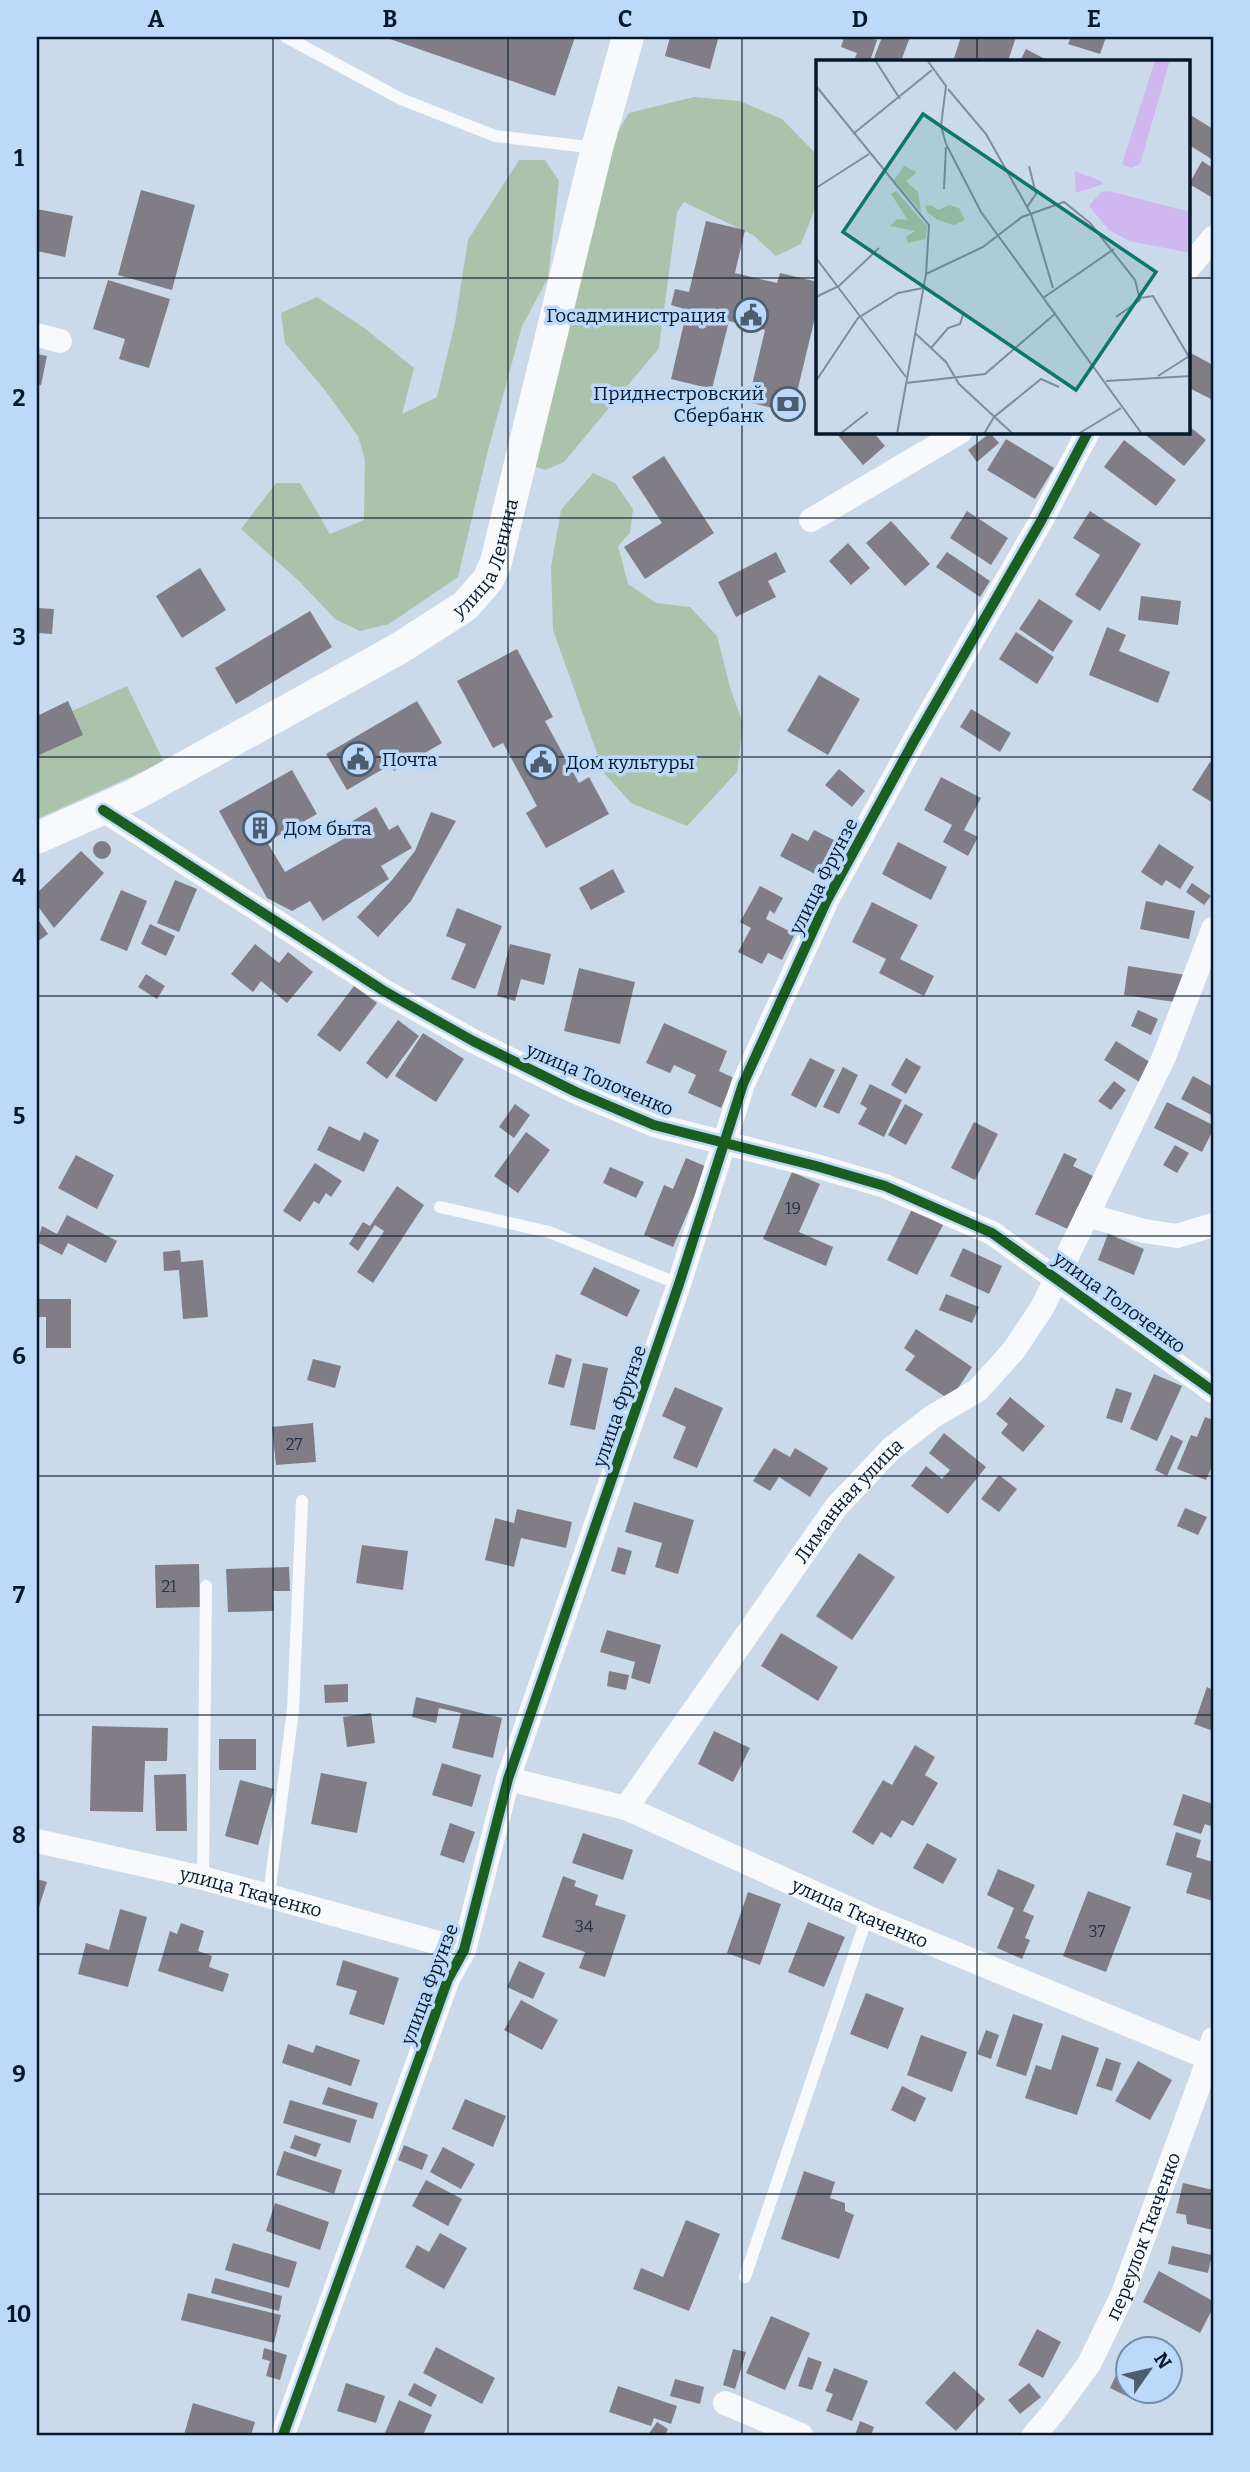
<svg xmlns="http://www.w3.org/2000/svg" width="1250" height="2472" font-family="Bitter,serif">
<rect width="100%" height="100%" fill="#cadaeb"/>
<path fill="#abc3aa" d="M694,97L740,101L782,119L815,153L818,201L801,244L776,256L753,235L684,202L677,212L659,348L564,462L545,470L530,465L608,148L629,113Z
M519,160H545L559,181L548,278L522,326L487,454L458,577L389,624L360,631L335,619L299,581L241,529L276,483H300L330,534L364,520L365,460L358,436L324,389L285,343L281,313L317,297L363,327L414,368L402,414L437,397L455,323L468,240Z
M593,473L615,483L633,509L630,533L618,546L628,584L656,603L690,607L717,636L730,687L743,724L737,772L687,826L631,803L604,773L553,630L551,567L561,510Z
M127,686L164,762L37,819V727Z"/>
<path fill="#817d87" d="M384,37H575L555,96Z
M670,37H711L718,39L710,69L665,56Z
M844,37H869L877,40L870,61L855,58L857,53L841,47Z
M882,37H910L901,61H873Z
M961,37H1016L1008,61H964L954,58Z
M1071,37H1106L1100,54L1068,44Z
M1026,49L1043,58L1050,61H1020Z
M1189,114L1213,129V160L1189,145Z
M1202,161L1213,168V198L1189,184Z
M141,190L195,205L172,290L118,275Z
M37,209L73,216L65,257L37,251Z
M706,221L745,230L735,273L777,283L780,273L818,282V305L792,413L748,402L765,330L729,321L712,389L671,379L687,310L671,305L675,289L689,292Z
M108,280L170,299L149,368L119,359L125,339L93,329Z
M1189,352L1213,365V400L1189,388Z
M37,354L47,356L41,385L37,384Z
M1189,426L1206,440L1184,466L1142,432H1189Z
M835,432H873L885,446L863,465Z
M990,433L999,443L977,462L968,450Z
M1006,439L1054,468L1035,499L987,470Z
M1124,440L1176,480L1156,506L1104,467Z
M664,456L714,533L645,579L624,547L662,523L632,477Z
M967,511L1008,538L991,565L950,538Z
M1090,511L1141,544L1100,611L1075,595L1100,555L1073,538Z
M891,521L930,564L905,586L866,543Z
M848,543L870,568L851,585L829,561Z
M776,552L786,572L768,581L776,597L736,617L718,582Z
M947,552L990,581L980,597L936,567Z
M200,568L226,610L182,638L156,596Z
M1141,596L1181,601L1178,625L1138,620Z
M1039,599L1073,621L1053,652L1019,629Z
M37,608L54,609L52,634L37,633Z
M310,611L332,647L236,704L215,668Z
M1107,627L1126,635L1119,651L1170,672L1158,703L1089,675Z
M1016,632L1054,657L1037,684L999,659Z
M517,649L553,717L545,721L579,783L589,777L609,814L546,848L526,813L537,806L503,743L493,748L457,681Z
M819,675L860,699L828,755L787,731Z
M68,701L83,735L37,756V716Z
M417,701L442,743L394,771L390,765L347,790L326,754Z
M971,709L1011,733L1000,752L960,727Z
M1210,762L1213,765V803L1192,790Z
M839,769L865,791L852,807L825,785Z
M292,770L317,814L267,842L285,872L345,838L339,829L376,807L389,830L398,825L412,848L381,866L389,879L323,921L310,901L292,911L267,898L219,811Z
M941,777L981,798L964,830L978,837L968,856L943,842L952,825L924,810Z
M431,812L456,821L411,901L378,937L357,917L392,880L415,851Z
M814,830L836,841L819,876L780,856L792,833L808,841Z
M93 850a9 9 0 1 1 18 0a9 9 0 1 1-18 0Z
M898,842L947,867L931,900L882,874Z
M1159,844L1194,867L1180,889L1166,880L1162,886L1141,872Z
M81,851L104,873L54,928L37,905V893Z
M613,869L625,892L591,910L579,888Z
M175,880L197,889L179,932L157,923Z
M1192,883L1211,896L1204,905L1186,892Z
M760,886L783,898L774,914L770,910L766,919L795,934L782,960L768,953L762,964L738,952L751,928L740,922Z
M121,890L147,901L127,951L100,940Z
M1146,901L1195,911L1189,939L1140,929Z
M872,902L918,925L900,959L934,976L924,996L879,973L886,959L852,942Z
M457,908L502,926L475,989L451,979L466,944L446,936Z
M37,918L48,934L37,942Z
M150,924L175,936L166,956L141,944Z
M255,944L279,963L288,952L313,972L287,1003L261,981L253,992L231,974Z
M510,944L551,954L544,985L521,979L515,1001L497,996Z
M1128,966L1186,975L1182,1003L1124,995Z
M579,968L635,982L620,1044L564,1031Z
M146,974L165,986L157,999L138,987Z
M354,986L377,1003L340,1052L317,1035Z
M1138,1010L1158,1019L1151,1035L1131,1026Z
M398,1020L419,1036L387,1079L366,1063Z
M664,1023L727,1051L719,1071L734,1078L721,1108L688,1093L696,1075L674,1065L670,1073L646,1063Z
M423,1033L464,1059L436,1102L395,1076Z
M1116,1041L1153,1064L1141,1083L1104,1060Z
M810,1058L835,1070L816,1108L791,1095Z
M906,1058L921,1067L906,1094L891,1085Z
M843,1067L858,1075L839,1114L823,1107Z
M1193,1076L1213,1087V1116L1181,1099Z
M1114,1081L1126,1090L1111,1110L1098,1101Z
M870,1084L902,1100L884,1137L858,1124L867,1108L860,1104Z
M1167,1102L1213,1125V1130L1202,1152L1154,1128Z
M515,1104L530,1115L514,1138L499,1127Z
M905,1104L923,1114L906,1145L888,1135Z
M974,1122L998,1134L975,1180L951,1168Z
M329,1126L360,1141L364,1132L379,1140L364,1172L317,1150Z
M526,1132L550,1150L518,1193L494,1176Z
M1175,1145L1189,1153L1177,1173L1163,1165Z
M1064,1153L1077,1159L1073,1166L1095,1177L1070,1230L1035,1214Z
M76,1155L114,1175L97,1209L58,1188Z
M686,1158L707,1167L673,1247L644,1235L664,1185L673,1189Z
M315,1163L342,1181L331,1197L326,1193L319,1204L314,1201L300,1222L283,1211Z
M610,1167L644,1182L636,1198L603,1183Z
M792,1172L820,1184L799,1232L833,1247L826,1266L763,1239Z
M397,1186L424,1205L373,1283L357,1272L384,1231L375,1225L358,1251L349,1244L363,1222L370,1226Z
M912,1209L943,1225L917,1275L887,1260Z
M67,1215L117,1241L106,1263L68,1243L62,1255L37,1242L42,1226L57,1234Z
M1108,1234L1144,1249L1134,1275L1098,1260Z
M963,1248L1002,1266L989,1294L950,1276Z
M180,1250L181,1262L203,1260L208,1317L183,1319L179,1270L164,1271L163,1252Z
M594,1267L640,1290L627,1317L580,1294Z
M946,1294L979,1307L972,1323L939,1310Z
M37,1299H71V1348H46V1317H37Z
M916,1329L972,1367L950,1400L905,1370L915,1356L904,1348Z
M556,1354L572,1359L564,1388L548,1384Z
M313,1359L341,1366L335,1388L307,1380Z
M583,1363L608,1368L595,1430L570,1425Z
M1154,1374L1182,1386L1157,1441L1130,1429Z
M675,1387L723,1408L697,1468L673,1458L686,1427L662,1416Z
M1116,1388L1132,1393L1122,1423L1106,1418Z
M1010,1397L1045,1426L1023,1452L1001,1433L1008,1424L996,1414Z
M1205,1417L1213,1420V1464L1206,1480L1177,1469L1191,1435L1197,1437Z
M313,1423L316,1462L276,1465L272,1427Z
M944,1433L986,1467L948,1514L911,1486L926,1466L942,1479L950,1470L929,1453Z
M1171,1435L1183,1441L1167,1476L1155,1470Z
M774,1448L790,1457L795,1448L828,1468L810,1497L779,1477L770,1491L753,1481Z
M999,1475L1017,1489L999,1512L981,1499Z
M634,1502L694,1520L678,1574L655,1567L662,1543L625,1532Z
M1185,1508L1207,1517L1198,1535L1177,1526Z
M517,1509L572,1522L566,1548L521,1538L514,1567L485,1560L495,1518L514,1523Z
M362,1545L408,1551L403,1590L356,1583Z
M618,1547L632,1551L625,1575L611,1571Z
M859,1553L895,1577L852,1640L816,1616Z
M199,1564L200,1607L156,1608L155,1565Z
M289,1567L290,1591H273L274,1611L228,1612L226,1569Z
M607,1630L661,1645L650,1684L631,1678L635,1662L600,1652Z
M781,1633L838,1667L818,1701L761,1666Z
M609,1671L629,1675L626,1690L607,1686Z
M348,1684V1702L325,1703L324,1685Z
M1207,1687L1213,1690V1731L1194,1724Z
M416,1697L502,1718L493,1758L452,1748L461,1713L439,1708L436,1723L412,1717Z
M371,1713L375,1743L347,1747L343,1717Z
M92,1726L168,1728L167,1761H145L143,1812L90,1811Z
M714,1731L750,1748L733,1782L698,1764Z
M219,1739H256V1770H219Z
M915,1745L935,1757L925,1775L938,1783L913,1826L902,1820L891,1838L881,1832L873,1845L852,1832L883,1780L892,1785Z
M442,1763L481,1775L472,1807L432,1795Z
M321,1773L367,1782L357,1833L311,1824Z
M186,1774L187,1831H156L154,1775Z
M240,1780L274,1789L258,1845L225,1836Z
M1183,1794L1213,1804V1827L1205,1824L1201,1834L1173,1825Z
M450,1823L475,1832L464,1863L440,1855Z
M1176,1832L1201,1840L1196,1857L1213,1862V1901L1186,1893L1192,1873L1166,1865Z
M583,1833L633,1850L623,1880L572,1863Z
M927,1843L957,1859L943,1884L913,1868Z
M998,1869L1035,1885L1023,1911L1034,1916L1025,1938L1030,1940L1022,1959L997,1948L1014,1908L987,1895Z
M563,1876L576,1881L574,1886L598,1895L595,1905L626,1915L605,1977L579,1968L585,1952L542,1937Z
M37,1879L47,1882L37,1913Z
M1088,1891L1131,1907L1106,1972L1063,1956Z
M748,1892L781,1904L760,1965L727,1953Z
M120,1909L147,1917L128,1987L78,1974L86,1943L109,1950Z
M808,1922L845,1937L824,1987L788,1972Z
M181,1923L204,1931L198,1951L212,1956L209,1967L229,1974L223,1992L158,1971L170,1931L177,1934Z
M343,1960L399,1978L384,2025L349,2014L357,1991L336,1985Z
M519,1961L545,1973L533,1999L507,1987Z
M866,1993L904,2008L888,2049L850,2034Z
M521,2000L558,2020L542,2050L504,2030Z
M1013,2014L1043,2024L1026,2076L996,2066Z
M986,2030L999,2035L991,2059L977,2054Z
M921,2035L967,2052L952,2092L907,2075Z
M1062,2035L1099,2048L1077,2115L1025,2098L1036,2065L1051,2070Z
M288,2044L313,2053L316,2045L360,2060L351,2086L282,2063Z
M1106,2058L1121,2063L1112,2091L1096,2086Z
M1138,2061L1172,2080L1150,2120L1115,2101Z
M902,2086L926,2098L915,2122L891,2110Z
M328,2087L378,2103L373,2119L322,2104Z
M465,2099L506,2116L493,2147L452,2129Z
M290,2100L357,2120L350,2143L283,2123Z
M295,2135L321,2144L316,2157L290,2148Z
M404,2145L428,2155L422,2170L398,2160Z
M443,2147L475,2164L461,2189L430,2172Z
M284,2151L342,2170L334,2194L276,2175Z
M804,2171L835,2182L830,2198L845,2203V2211L854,2215L839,2259L781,2239Z
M426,2180L462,2199L448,2226L412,2206Z
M1183,2183L1213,2190V2230L1187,2224L1186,2215L1176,2213Z
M275,2203L329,2222L320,2250L266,2231Z
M686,2220L720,2234L689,2311L633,2289L641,2268L663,2277Z
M440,2233L467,2248L444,2289L405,2267L417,2245L429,2252Z
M233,2243L297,2262L289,2288L225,2270Z
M1172,2246L1212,2255L1208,2273L1168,2264Z
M1159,2271L1213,2301V2308L1200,2333L1143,2302Z
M215,2278L282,2296L279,2311L211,2293Z
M188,2293L281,2315L274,2343L181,2320Z
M771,2316L810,2333L785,2390L746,2373Z
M1037,2329L1061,2342L1043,2378L1018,2365Z
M436,2347L495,2378L482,2404L423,2373Z
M264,2348L287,2355L280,2380L266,2376L270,2361L262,2359Z
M733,2349L746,2352L735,2389L723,2385Z
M1128,2350V2392H1144L1139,2402L1110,2388Z
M808,2357L822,2362L812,2390L798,2386Z
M834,2368L868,2381L852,2421L826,2411L833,2394L825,2391Z
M954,2371L985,2399L956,2431L925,2403Z
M675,2379L704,2387L700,2404L670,2396Z
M346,2383L385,2396L376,2423L337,2411Z
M414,2383L437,2395L431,2407L408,2395Z
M1029,2383L1041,2397L1020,2414L1008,2400Z
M618,2386L677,2406L671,2424L654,2418L651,2426L609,2412Z
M399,2400L432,2415L423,2435H384Z
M193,2403L255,2422L251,2435H184Z
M860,2421L874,2427L871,2435H855Z
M657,2422L668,2429L665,2435H648Z"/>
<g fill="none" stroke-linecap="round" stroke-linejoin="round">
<path stroke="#f7f9fc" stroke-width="12" d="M286,37L401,99L495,136L596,148
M440,1207L549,1232L679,1284
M203,1878L206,1586
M269,1895L293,1710L302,1501
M745,2277L867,1917"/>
<g stroke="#f7f9fc" stroke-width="24">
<path d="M1189,267L1213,238"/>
<path d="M37,335L60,341"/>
<path d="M811,520L960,432"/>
<path d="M103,810L384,991L473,1041L576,1092L654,1125L816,1166L885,1186L992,1233L1213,1391"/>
<path d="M1087,1215L1144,1231L1177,1236L1213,1225"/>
<path id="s1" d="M508,1779L626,1808L867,1917L1209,2058"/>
<path id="s2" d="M626,1808L836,1507L892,1448L932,1417L978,1390L1014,1350L1042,1308L1164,1057L1213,929"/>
<path id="s3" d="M37,1841L203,1878L464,1950"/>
<path d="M725,2403L801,2435"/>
<path d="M283,2435L448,1979L464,1950L508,1779L679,1284L743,1084L827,900L914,741L1041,521L1088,432"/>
<path id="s4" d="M1034,2435L1053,2413L1089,2364L1122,2296L1209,2058L1213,2039"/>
</g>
<path stroke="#f7f9fc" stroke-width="32" id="s5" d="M37,838L136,794L398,649L465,606L488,580L496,562L597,148L628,37"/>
<g stroke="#bcd9f9" stroke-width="15">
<path id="cycleway" d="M103,810L384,991L473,1041L576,1092L654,1125L816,1166L885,1186L992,1233L1213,1391
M283,2435L448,1979L464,1950L508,1779L679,1284L743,1084L827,900L914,741L1041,521L1088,432"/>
</g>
<use href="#cycleway" stroke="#1b5e20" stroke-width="10"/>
</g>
<path fill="none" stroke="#06192c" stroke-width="2" stroke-opacity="0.55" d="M273,37V2435M508,37V2435M742,37V2435M977,37V61M37,278H818M1189,278H1213M977,432V2435M37,518H1213M37,757H1213M37,996H1213M37,1236H1213M37,1476H1213M37,1715H1213M37,1954H1213M37,2194H1213"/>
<defs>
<g id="civic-ring" transform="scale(1.75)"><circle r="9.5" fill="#bcd9f9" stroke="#4b5d6f" stroke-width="1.5"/><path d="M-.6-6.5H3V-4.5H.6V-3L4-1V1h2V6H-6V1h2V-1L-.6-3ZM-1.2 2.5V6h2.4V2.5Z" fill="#4b5d6f"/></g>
<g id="bank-ring" transform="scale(1.75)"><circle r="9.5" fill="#bcd9f9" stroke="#4b5d6f" stroke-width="1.5"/><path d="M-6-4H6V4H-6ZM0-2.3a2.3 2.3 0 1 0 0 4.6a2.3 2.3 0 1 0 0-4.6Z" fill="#4b5d6f"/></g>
<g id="building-ring" transform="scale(1.75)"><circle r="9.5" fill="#bcd9f9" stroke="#4b5d6f" stroke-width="1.5"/><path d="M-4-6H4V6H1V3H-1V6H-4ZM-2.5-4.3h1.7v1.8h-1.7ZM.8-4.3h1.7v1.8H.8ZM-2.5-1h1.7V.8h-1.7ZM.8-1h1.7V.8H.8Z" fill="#4b5d6f"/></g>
</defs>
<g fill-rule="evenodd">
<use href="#civic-ring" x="751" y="315"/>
<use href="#bank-ring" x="788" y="404"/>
<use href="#civic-ring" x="358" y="759"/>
<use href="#civic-ring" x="541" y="762"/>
<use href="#building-ring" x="260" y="828"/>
</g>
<g text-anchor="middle" stroke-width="7" stroke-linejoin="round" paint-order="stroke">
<g font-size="16" fill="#253243">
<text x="793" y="1214">19</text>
<text x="294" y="1450">27</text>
<text x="169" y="1592">21</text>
<text x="584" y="1932">34</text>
<text x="1097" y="1937">37</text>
</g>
<g font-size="19" fill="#06192c" stroke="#bcd9f9" text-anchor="start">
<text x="726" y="322" text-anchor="end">Госадминистрация</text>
<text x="764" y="400" text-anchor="end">Приднестровский<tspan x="764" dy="22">Сбербанк</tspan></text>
<text x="382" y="766">Почта</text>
<text x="566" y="769">Дом культуры</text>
<text x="284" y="835">Дом быта</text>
</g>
<g font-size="19" fill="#06192c" stroke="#bcd9f9">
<text dy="7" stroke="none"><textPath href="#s5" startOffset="541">улица Ленина</textPath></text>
<text transform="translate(823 876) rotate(-63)" y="7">улица Фрунзе</text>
<text transform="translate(600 1079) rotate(23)" y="7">улица Толоченко</text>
<text transform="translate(1120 1302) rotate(36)" y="7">улица Толоченко</text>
<text transform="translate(619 1406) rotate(-71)" y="7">улица Фрунзе</text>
<text dy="7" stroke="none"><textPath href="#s2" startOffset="380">Лиманная улица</textPath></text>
<text dy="7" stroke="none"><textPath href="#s3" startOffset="220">улица Ткаченко</textPath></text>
<text dy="7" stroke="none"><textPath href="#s1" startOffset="378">улица Ткаченко</textPath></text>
<text transform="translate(429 1984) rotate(-69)" y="7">улица Фрунзе</text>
<text dy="7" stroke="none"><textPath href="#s4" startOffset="229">переулок Ткаченко</textPath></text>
</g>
</g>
<g transform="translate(816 60)">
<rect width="374" height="374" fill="#cadaeb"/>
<path d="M88,106L101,112L90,121L102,132L105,152L78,120ZM80,131L111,166L110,179L92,183L90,177L99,171L74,166L81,159L92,160L75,134ZM115,145L122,150L133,145L143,148L149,160L138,165L122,160L111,152L109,146Z" fill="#abc3aa"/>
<path d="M339,0H354L324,104L315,108L306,104ZM259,111L285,121L287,124L260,133ZM293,131L374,152V193L313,181L293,170L273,146L285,132Z" fill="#d0b7f0"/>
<path fill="none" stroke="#7c8d9f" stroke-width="2" d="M59,0L84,39M111,0L130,26L125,66L130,84L165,152L326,374M0,26L113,165L110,214L81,374M132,29L170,74L215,154L237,228M37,74L116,10M0,128L53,94M128,129L130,87M211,147L220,134L213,106M0,198L90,317M110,214L167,187L206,157L248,142L274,163L319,220L324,240L300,257M0,237L23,226L63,188M227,238L298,189M324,238L337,236L373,297M99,273L130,302L143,324L197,374M115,288L132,268L144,264L148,252M342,316L375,295M0,321L42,258L82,233L107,228M290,321L375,316M90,323L169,314L240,253M24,374L52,352M168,374L178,357L225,319L243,327M262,374L305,348"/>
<path fill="#0f766e" fill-opacity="0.15" stroke="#0f766e" stroke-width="3.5" d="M107,54L340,212L260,330L27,172Z"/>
<rect width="374" height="374" fill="none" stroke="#06192c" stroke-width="3.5"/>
</g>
<rect width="1250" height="2472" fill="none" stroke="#bcd9f9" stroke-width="77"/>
<g transform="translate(1149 2370) rotate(56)"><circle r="33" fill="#bcd9f9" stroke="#738ca7" stroke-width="2"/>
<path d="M0-5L12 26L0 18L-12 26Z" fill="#4b5d6f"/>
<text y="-10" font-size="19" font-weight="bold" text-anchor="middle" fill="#06192c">N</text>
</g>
<rect x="38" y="38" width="1174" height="2396" fill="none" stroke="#06192c" stroke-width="2.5"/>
<g font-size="23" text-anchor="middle" font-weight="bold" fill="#06192c">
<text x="156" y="27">A</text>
<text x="390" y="27">B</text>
<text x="625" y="27">C</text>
<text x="860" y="27">D</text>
<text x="1094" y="27">E</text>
<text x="19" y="166">1</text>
<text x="19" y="406">2</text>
<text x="19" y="645">3</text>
<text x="19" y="885">4</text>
<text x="19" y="1124">5</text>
<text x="19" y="1364">6</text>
<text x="19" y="1603">7</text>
<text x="19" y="1843">8</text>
<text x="19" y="2082">9</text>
<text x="19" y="2322">10</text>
</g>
</svg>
